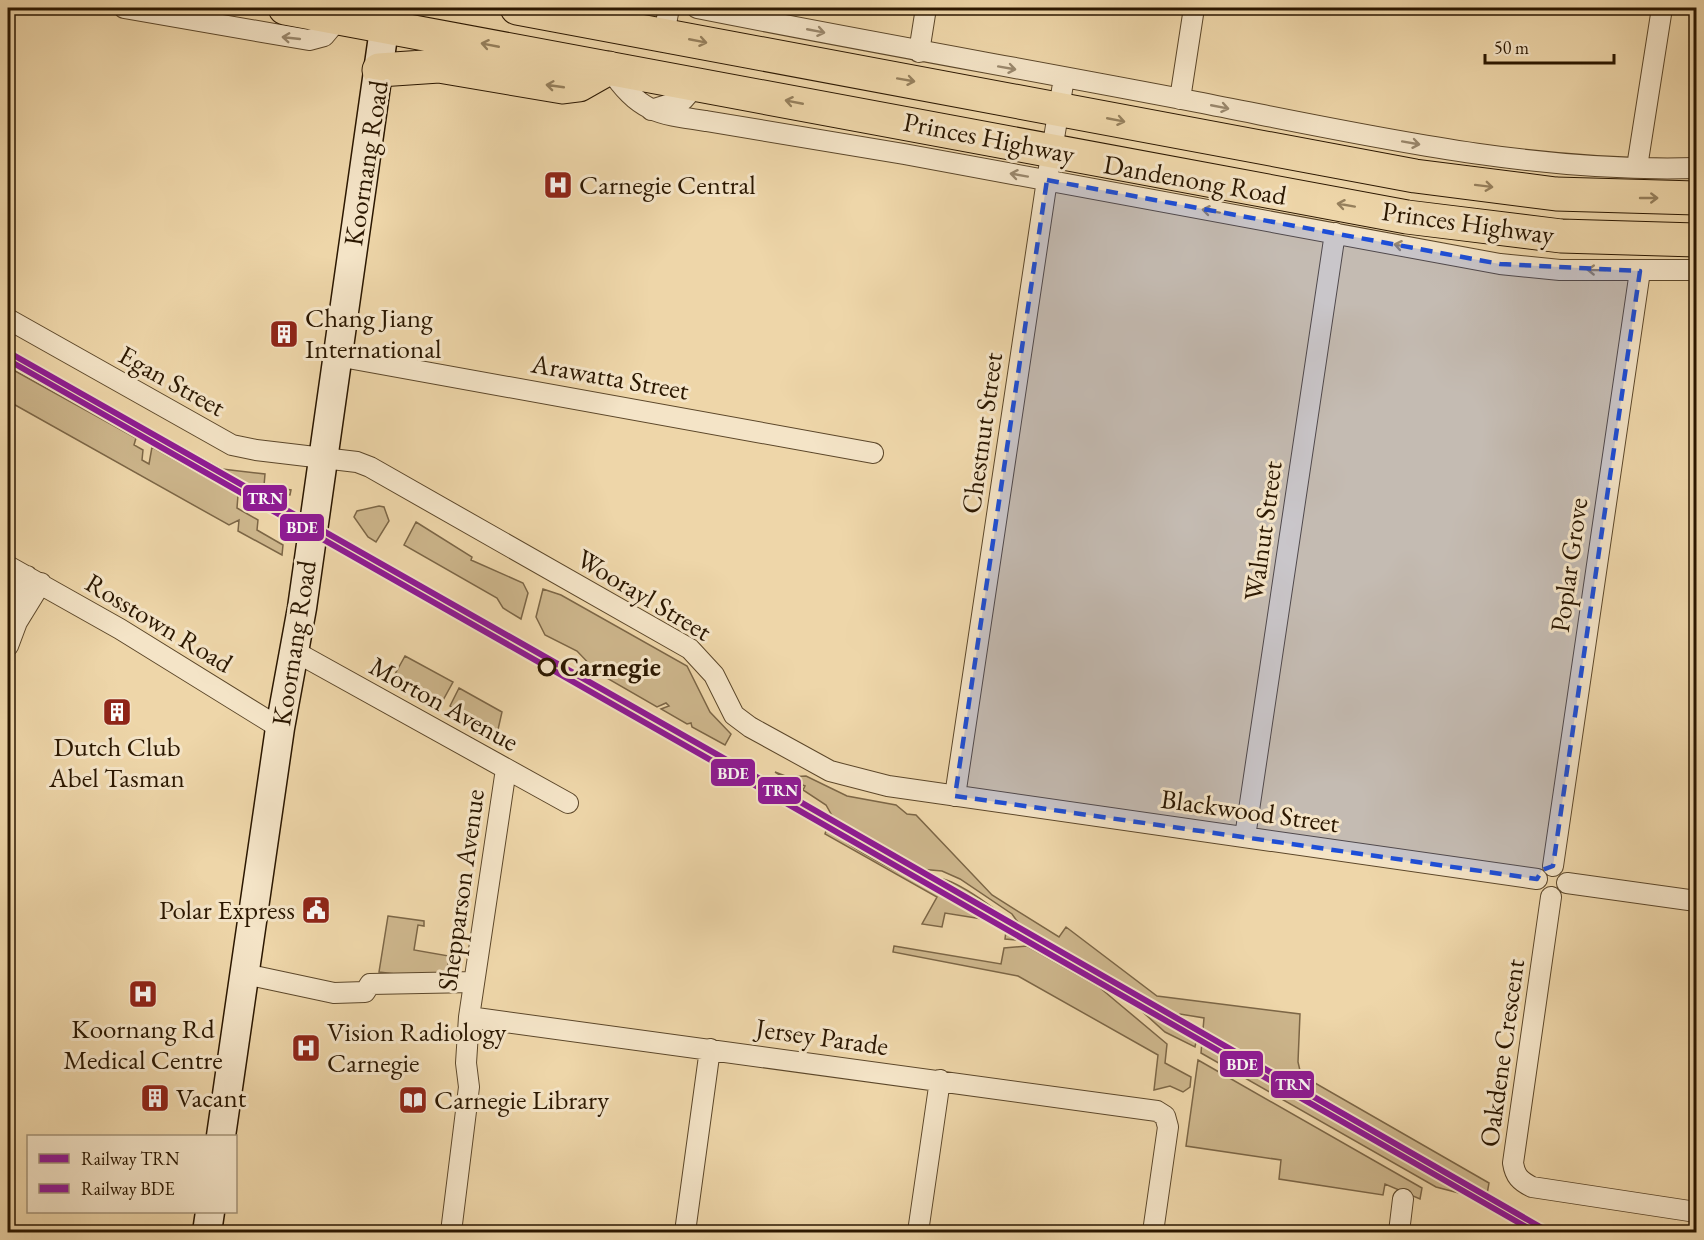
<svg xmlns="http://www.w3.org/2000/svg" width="1704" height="1240" font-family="'EB Garamond',serif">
<rect width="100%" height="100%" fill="#eed6a9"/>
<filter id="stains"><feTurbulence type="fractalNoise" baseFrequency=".00333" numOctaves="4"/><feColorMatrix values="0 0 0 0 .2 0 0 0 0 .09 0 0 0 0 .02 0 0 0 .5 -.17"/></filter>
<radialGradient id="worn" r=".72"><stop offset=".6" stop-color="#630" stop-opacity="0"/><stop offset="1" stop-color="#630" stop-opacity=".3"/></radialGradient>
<path fill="#cdb68c" stroke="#7c6646" stroke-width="1.5" d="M38,366L89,394L80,400L35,375Z
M8,367L136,438L134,445L143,450L142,460L149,464L152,447L238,495L237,508L258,520L257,530L283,545L282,555L238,531L239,520L229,525L8,401Z
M95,398L222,469L265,474L264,486L291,490L290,495L236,487L134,427L86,403Z
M379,506L384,507L389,521L376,542L368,537L354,517L357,511Z
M416,522L472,557L471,560L523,583L528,593L521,619L503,608L497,598L404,545Z
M543,589L561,595L687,666L710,712L731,734L725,745L692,727L691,723L687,724L661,709L669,706L666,703L657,707L598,673L577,651L545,635L536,617Z
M405,656L453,682L442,702L394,676Z
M459,688L502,712L497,734L450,706Z
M775,772L788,777L806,776L847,796L896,805L907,814L916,815L992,895L1059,937L1066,927L1157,996L1300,1014L1298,1062L1301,1075L1489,1183L1486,1200L1436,1187L1201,1053L1204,1018L1180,1014L1174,1024L1197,1037L1195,1047L1165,1032L1117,989L1029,938L1012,914L960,879L942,871L909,868L848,834L839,828L826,805L803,790L805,786L800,784L799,787Z
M829,821C831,825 832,830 835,833C843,843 898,874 911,877C922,880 933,875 943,879C961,884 1015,919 1020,936L1016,940L1005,939L1007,923L945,913L942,927L922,924L937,897L825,834Z
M388,916L424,921V926L418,925L414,950L449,956L446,980L379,972Z
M894,946L1001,964L1004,948L1027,946L1099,987L1167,1044L1165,1063L1191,1077L1190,1087L1183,1092L1170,1086L1154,1090L1158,1055L1018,976L893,952Z
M1198,1060L1422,1188L1420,1199L1385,1184L1383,1195L1279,1179L1281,1160L1186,1146Z"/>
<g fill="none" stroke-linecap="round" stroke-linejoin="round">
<g stroke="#5c472a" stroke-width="22">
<path id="street" d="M124,8L309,40L324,36L340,17
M697,8C863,41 1030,70 1197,102C1361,134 1528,173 1696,168
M664,34L669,8
M919,52L926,8
M609,68C639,112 656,114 706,121L904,154L1500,264L1560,270H1696
M1180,99L1194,8
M651,110L683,100L697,84
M1637,167L1662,8
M8,319L232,445L256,450L357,462L370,467L690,649L714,675L734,715L750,727L830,771L888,786L1537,879
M337,356L873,453
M8,566L120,629L280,728
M8,607L27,576
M8,646L17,622L41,583
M294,651L568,803
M955,796L1047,180L1064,78
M1245,837L1335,233
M1553,866L1640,271
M1567,883L1696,901
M1551,897L1513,1163C1515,1176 1520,1181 1532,1187L1696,1212
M259,977L334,993L365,992L370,984L474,982
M469,1017L1157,1111L1165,1116L1168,1127L1153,1232
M451,1232L469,1087L466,1063L469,1017L506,769
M685,1232L710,1049
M918,1232L940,1080
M1399,1232L1403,1199"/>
</g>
<g stroke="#2b1700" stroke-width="31">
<path id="secondary" d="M221,1136L280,728L302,608L387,8
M207,1232L210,1212"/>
</g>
<g stroke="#2b1700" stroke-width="35">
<path id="highway" d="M285,8L1407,217L1561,236L1696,240
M517,8L1415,176L1556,194L1696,198
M379,70L439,66L563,87L579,85L609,68"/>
</g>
<use href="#street" stroke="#f4e4c7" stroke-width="20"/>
<use href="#secondary" stroke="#f4e4c7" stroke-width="28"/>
<use href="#highway" stroke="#eed6a9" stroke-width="33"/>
<g stroke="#f4e4c7" stroke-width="10">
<path id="rail-1" d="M8,352L755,776L1549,1232"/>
</g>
<g stroke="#f4e4c7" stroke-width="10">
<path id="rail-2" d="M8,360L751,783L1535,1232"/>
</g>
<use href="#rail-1" stroke="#8f1a95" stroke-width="6"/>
<use href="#rail-2" stroke="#8f1a95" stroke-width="6"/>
</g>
<defs><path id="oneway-shaft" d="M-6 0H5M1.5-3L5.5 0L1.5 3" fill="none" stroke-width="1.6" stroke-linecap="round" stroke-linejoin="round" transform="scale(1.5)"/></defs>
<g stroke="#9a886d">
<use href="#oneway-shaft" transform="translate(816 31) rotate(11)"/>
<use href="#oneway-shaft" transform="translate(291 38) rotate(-174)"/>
<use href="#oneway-shaft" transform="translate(1007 68) rotate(10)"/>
<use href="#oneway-shaft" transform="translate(1220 107) rotate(11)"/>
<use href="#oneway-shaft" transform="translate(1411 143) rotate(10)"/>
<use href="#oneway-shaft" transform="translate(1019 175) rotate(-170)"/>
<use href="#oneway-shaft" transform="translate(1211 211) rotate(-170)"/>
<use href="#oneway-shaft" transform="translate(1403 246) rotate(-169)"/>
<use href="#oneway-shaft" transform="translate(1596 270) rotate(-179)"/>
</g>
<g stroke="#96805d">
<use href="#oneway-shaft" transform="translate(698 41) rotate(11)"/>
<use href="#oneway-shaft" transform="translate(490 45) rotate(-169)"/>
<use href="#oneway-shaft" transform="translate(906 80) rotate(10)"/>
<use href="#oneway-shaft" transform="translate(555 86) rotate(-172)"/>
<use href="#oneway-shaft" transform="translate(794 102) rotate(-169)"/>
<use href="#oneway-shaft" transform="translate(1116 120) rotate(11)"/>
<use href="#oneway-shaft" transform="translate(1484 186) rotate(7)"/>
<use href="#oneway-shaft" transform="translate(1649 198)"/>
<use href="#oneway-shaft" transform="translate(1346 205) rotate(-170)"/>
</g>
<path fill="#1d4ed8" fill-opacity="0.2" stroke="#1d4ed8" stroke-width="4.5" stroke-dasharray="12 8" stroke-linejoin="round" d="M1047,180L1500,264L1640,271L1553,866L1542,870L1537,879L955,796Z"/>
<defs>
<g id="hospital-square" transform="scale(1.5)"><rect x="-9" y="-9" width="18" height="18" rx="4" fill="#8f2418" stroke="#f4e4c7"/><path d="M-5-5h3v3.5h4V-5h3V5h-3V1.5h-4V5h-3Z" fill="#fff"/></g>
<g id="building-square" transform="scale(1.5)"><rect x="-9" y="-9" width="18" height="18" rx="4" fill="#8f2418" stroke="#f4e4c7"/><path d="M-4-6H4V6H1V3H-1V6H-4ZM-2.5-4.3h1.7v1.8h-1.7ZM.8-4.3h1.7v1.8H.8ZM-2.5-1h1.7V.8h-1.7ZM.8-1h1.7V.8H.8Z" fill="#fff"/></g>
<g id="civic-square" transform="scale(1.5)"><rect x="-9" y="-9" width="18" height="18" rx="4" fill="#8f2418" stroke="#f4e4c7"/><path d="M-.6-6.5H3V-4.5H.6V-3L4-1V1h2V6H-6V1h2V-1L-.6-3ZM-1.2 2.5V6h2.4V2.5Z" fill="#fff"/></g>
<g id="library-square" transform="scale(1.5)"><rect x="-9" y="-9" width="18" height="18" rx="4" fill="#8f2418" stroke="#f4e4c7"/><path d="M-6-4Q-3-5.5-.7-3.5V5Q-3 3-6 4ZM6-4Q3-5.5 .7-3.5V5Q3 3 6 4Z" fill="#fff"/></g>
</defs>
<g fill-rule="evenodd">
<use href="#hospital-square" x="558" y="185"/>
<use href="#building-square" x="284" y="334"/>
<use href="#building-square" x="117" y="712"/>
<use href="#civic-square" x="316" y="910"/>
<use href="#hospital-square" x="143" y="994"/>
<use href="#hospital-square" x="306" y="1048"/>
<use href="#building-square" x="155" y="1098"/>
<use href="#library-square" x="413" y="1100"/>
</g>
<circle fill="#f4e4c7" stroke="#2b1700" stroke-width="3" cx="547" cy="667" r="8"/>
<g text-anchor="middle" stroke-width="6" stroke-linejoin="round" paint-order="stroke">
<g font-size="27" fill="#2b1700" stroke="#f4e4c7">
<text transform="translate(989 138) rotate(11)" y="9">Princes Highway</text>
<text transform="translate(366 163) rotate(-81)" y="9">Koornang Road</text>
<text transform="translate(1195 180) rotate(10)" y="9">Dandenong Road</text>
<text transform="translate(1468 223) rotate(8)" y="9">Princes Highway</text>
<text transform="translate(610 377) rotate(10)" y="9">Arawatta Street</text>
<text transform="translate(172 381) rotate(29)" y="9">Egan Street</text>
<text transform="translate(982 433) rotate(-82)" y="9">Chestnut Street</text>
<text transform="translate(1263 531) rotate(-82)" y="9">Walnut Street</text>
<text transform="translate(1569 565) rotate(-82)" y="9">Poplar Grove</text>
<text transform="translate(644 595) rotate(31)" y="9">Woorayl Street</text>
<text transform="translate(159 623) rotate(31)" y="9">Rosstown Road</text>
<text transform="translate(294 643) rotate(-81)" y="9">Koornang Road</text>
<text transform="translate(444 704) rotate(29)" y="9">Morton Avenue</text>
<text transform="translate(1250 811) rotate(8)" y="9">Blackwood Street</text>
<text transform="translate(461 890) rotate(-82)" y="9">Shepparson Avenue</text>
<text transform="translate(822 1037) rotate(8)" y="9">Jersey Parade</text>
<text transform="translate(1502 1053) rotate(-82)" y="9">Oakdene Crescent</text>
</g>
<g font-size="27" fill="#2b1700" stroke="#f4e4c7" text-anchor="start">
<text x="579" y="194">Carnegie Central</text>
<text x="305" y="327">Chang Jiang<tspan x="305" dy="31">International</tspan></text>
<text x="117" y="756" text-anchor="middle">Dutch Club<tspan x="117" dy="31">Abel Tasman</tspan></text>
<text x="295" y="919" text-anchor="end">Polar Express</text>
<text x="143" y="1038" text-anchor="middle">Koornang Rd<tspan x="143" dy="31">Medical Centre</tspan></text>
<text x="327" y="1041">Vision Radiology<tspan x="327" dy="31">Carnegie</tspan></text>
<text x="176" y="1107">Vacant</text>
<text x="434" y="1109">Carnegie Library</text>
</g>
<g font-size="27" font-weight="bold" fill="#2b1700" stroke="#f4e4c7" text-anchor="start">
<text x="560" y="676">Carnegie</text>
</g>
</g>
<g stroke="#f4e4c7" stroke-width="2">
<rect x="242" y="484" width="46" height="28" rx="6" fill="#8f1a95"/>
<rect x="279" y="513" width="46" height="29" rx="6" fill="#8f1a95"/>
<rect x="710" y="758" width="46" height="29" rx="6" fill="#8f1a95"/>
<rect x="757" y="776" width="45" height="29" rx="6" fill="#8f1a95"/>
<rect x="1219" y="1050" width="45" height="28" rx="6" fill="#8f1a95"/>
<rect x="1270" y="1070" width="45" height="29" rx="6" fill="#8f1a95"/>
</g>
<g font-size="16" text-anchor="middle" font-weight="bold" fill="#fff">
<text x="265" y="504">TRN</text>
<text x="302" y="533">BDE</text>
<text x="733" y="779">BDE</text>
<text x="780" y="796">TRN</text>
<text x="1242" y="1070">BDE</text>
<text x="1293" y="1090">TRN</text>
</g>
<rect width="1704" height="1240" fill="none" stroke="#eed6a9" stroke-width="30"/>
<rect x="9" y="9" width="1686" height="1222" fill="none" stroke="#2b1700" stroke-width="3"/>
<rect x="15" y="15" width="1674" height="1210" fill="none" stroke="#2b1700" stroke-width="1.5"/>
<rect x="27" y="1135" width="210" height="78" fill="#f4e4c7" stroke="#a49277" stroke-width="1.5"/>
<rect x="39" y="1154" width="30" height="9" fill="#8f1a95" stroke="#a49277" stroke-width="1.5"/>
<text x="81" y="1165" font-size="18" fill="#2b1700">Railway TRN</text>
<rect x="39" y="1184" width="30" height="9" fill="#8f1a95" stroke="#a49277" stroke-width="1.5"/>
<text x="81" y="1195" font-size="18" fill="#2b1700">Railway BDE</text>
<path d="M1485 54v9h129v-9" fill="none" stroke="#2b1700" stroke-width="3"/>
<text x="1494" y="54" font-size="18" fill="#2b1700" stroke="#f4e4c7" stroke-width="4.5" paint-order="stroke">50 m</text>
<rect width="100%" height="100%" filter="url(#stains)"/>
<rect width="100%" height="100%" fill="url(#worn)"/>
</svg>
